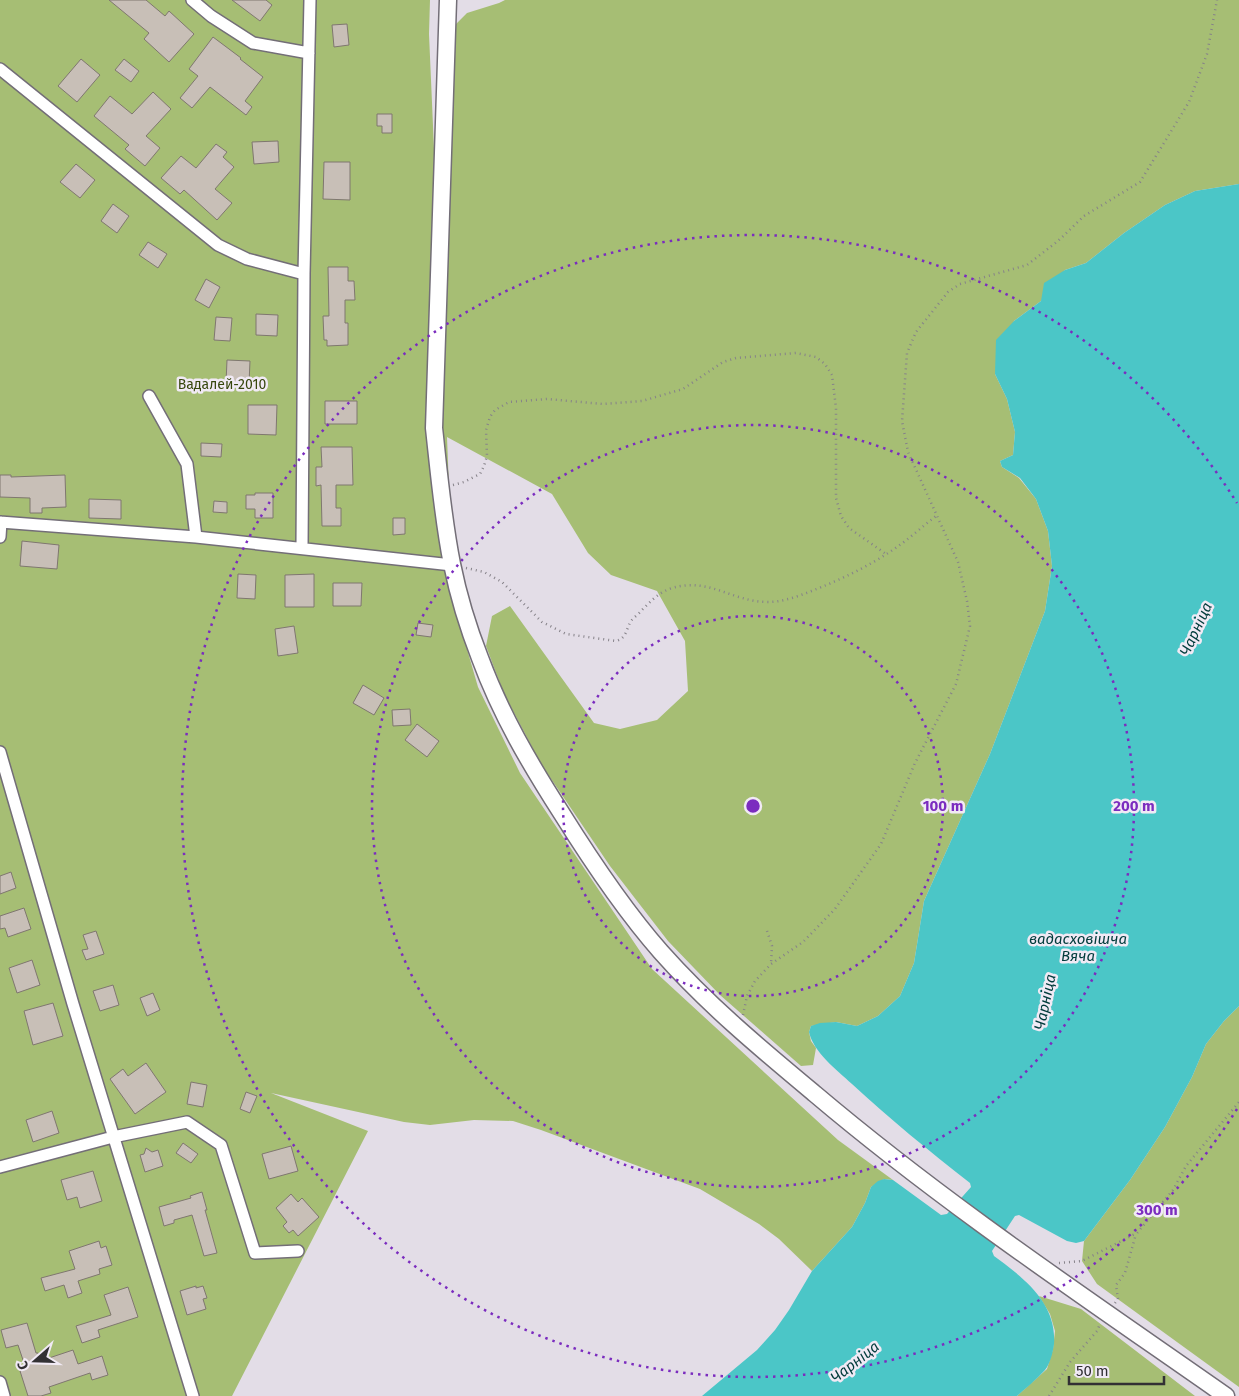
<svg xmlns="http://www.w3.org/2000/svg" width="1239" height="1396" font-family="'Fira Sans',sans-serif">
<rect width="100%" height="100%" fill="#e3dde7"/>
<path fill="#a6be74" d="M0,0H430L429,34L443,355L456,24L467,13L499,3L505,0H1239V184L1195,191L1165,205L1124,233L1086,263L1065,270L1041,301L1014,321L995,374L1007,399L1015,432L1013,455L1000,461L1002,467L1019,478L1036,499L1048,531L1052,566L1045,611L990,754L924,901L914,963L900,996L878,1016L857,1026L836,1022L811,1026L809,1032L811,1041L816,1048L813,1065L801,1066L720,995L668,941L610,866L541,764L504,694L486,646L492,616L510,606L594,723L620,729L657,720L688,691L685,641L657,591L611,575L588,553L552,494L447,437L452,565L460,625L478,687L520,773L652,969L838,1140L893,1180L884,1179L871,1187L865,1203L852,1227L812,1271L779,1239L759,1224L700,1189L541,1130L513,1121L474,1120L430,1125L404,1122L271,1093L368,1131L232,1396H0Z
M1239,1006V1387L1097,1284L1082,1261L1084,1241L1130,1180L1165,1127L1192,1077L1206,1044L1224,1021Z
M1039,1296L1081,1309L1195,1396H1017L1047,1369L1053,1349L1055,1331L1050,1314Z"/>
<path fill="#4bc6c7" d="M1239,184V1006L1224,1021L1206,1044L1192,1077L1165,1127L1130,1180L1084,1241L1076,1243L1067,1241L1019,1215L1015,1216L992,1251L994,1256C1024,1278 1057,1303 1054,1344C1053,1352 1050,1364 1045,1370C1037,1379 1026,1388 1017,1396H702L757,1350L775,1330L789,1310L812,1271L852,1227L865,1203L871,1187L878,1181L884,1179L893,1180L941,1215L947,1214L971,1187L970,1183C929,1151 890,1119 852,1084C836,1069 814,1053 809,1032L811,1026L820,1023L836,1022L857,1026L878,1016L900,996L914,963L924,901L990,754L1045,611L1052,566L1048,531L1036,499L1020,478L1002,467L1000,461L1013,455L1015,432L1007,399L995,374L996,340L1014,321L1041,301L1044,283L1065,270L1086,263L1124,233L1165,205L1195,191Z"/>
<path fill="#c8bfb7" stroke="#7f776f" d="M109,0H146L165,16L169,11L194,34L169,62L144,39L149,33Z
M232,0H266L272,5L260,21Z
M347,24L349,45L334,47L332,25Z
M213,37L241,58L240,59L263,77L245,101L252,107L246,115L210,87L192,108L180,98L198,76L189,69Z
M81,59L100,75L77,102L58,86Z
M124,59L139,71L131,82L115,70Z
M153,92L171,109L146,136L160,148L145,166L125,149L129,145L94,116L110,96L132,114Z
M377,114H392V133H382V126H377Z
M278,141L279,162L254,164L252,142Z
M216,144L227,152L223,157L234,167L215,189L232,203L217,220L184,190L180,194L161,178L181,156L196,168Z
M324,162H350V200L323,199Z
M76,164L95,180L80,198L60,182Z
M113,204L129,216L117,233L101,221Z
M148,242L167,254L158,268L139,255Z
M328,267H348V281H354L355,300H345V323H348V345L327,346V340H324L323,316H329Z
M206,279L220,287L209,308L195,300Z
M256,314L278,315L277,336L256,335Z
M216,317L232,318L230,341L214,340Z
M227,360L250,361L249,384L226,383Z
M325,401H357V424H325Z
M248,405H277L276,435L248,434Z
M201,443L222,444L221,457L201,456Z
M321,447H352L353,485H336V508H341V526H322L321,485L316,486V467H322Z
M0,475H11V477L65,475L66,507L42,508V513H30V498L0,497Z
M255,493H273V518H255V509H246V495H255Z
M89,499L121,500V519L89,518Z
M214,501L227,502V513L213,512Z
M393,518H405V534L393,535Z
M22,541L59,545L57,569L20,566Z
M238,574L256,575L255,599L237,598Z
M314,574V607H285V575Z
M333,583H362L361,606H333Z
M418,623L433,625L431,637L416,635Z
M294,626L298,653L278,656L275,629Z
M363,685L384,698L374,715L353,703Z
M410,709L411,725L393,726L392,710Z
M417,724L439,741L427,757L405,740Z
M11,872L16,888L0,894V876Z
M24,908L31,929L8,937L5,928L0,929V916Z
M96,931L104,954L86,960L82,950L88,949L83,935Z
M32,960L40,985L17,993L9,968Z
M113,985L119,1005L100,1011L93,991Z
M153,993L160,1010L147,1016L140,998Z
M53,1003L63,1036L33,1045L24,1011Z
M146,1063L166,1092L135,1114L110,1079L123,1069L128,1076Z
M191,1082L207,1085L203,1107L187,1104Z
M246,1092L257,1096L250,1113L240,1109Z
M52,1111L59,1133L33,1142L26,1120Z
M183,1143L198,1154L191,1163L176,1153Z
M291,1146L298,1171L269,1179L262,1154Z
M146,1148L152,1152L158,1150L163,1166L145,1172L140,1155L144,1154Z
M93,1171L102,1201L80,1208L77,1197L67,1200L61,1180Z
M202,1192L207,1210H205L217,1253L204,1256L192,1215L174,1220V1223L164,1226L159,1207L191,1198L190,1196Z
M291,1194L298,1202L302,1198L319,1217L298,1236L293,1230L289,1233L283,1226L287,1222L276,1208Z
M99,1241L101,1248L106,1246L112,1265L99,1269L100,1274L78,1281L82,1293L68,1298L64,1285L45,1291L41,1278L75,1269L69,1251Z
M196,1286V1288L203,1286L207,1298L203,1299L206,1309L187,1315L180,1291Z
M128,1287L138,1317L98,1330L100,1337L82,1343L76,1326L111,1315L104,1295Z
M27,1323L36,1353H38L40,1361L73,1350L78,1364L102,1356L108,1375L92,1380L90,1373L49,1387L51,1393L41,1396H28L20,1371L26,1369L18,1345L6,1348L1,1330Z"/>
<g fill="none" stroke-linecap="round" stroke-linejoin="round">
<g stroke="#736e77" stroke-width="14">
<path id="street" d="M192,0L211,16L253,43L309,53
M0,69L218,245L247,259L304,274
M149,396L187,464L196,537
M0,522L196,537L452,565
M0,537L1,522
M302,548L304,274L310,0
M0,752L73,1004L193,1396
M0,1167L113,1137L187,1122L221,1145L255,1253L298,1251
M0,1382L4,1396"/>
</g>
<g stroke="#736e77" stroke-width="19">
<path id="secondary" d="M448,0L434,428C439,473 443,520 452,564C458,594 469,630 480,658C501,715 530,764 562,814C592,862 624,910 661,952C708,1005 761,1049 815,1094C945,1204 1086,1298 1226,1396"/>
</g>
<path stroke="#868289" stroke-width="2.5" stroke-dasharray="1 4" stroke-linecap="butt" d="M453,485L464,482L480,474L484,466L487,456L486,430L490,417L495,410L509,402L547,399L603,404L642,401L683,389L723,362L736,358L796,353L816,357L825,364L832,375L836,408V498L841,516L849,528L886,554
M466,568L484,572L502,582L542,622L566,634L616,641C627,638 626,629 631,621C634,617 639,614 642,610C651,601 659,592 672,588C710,577 732,602 768,602C782,602 796,597 809,592C840,580 870,566 897,547C910,538 923,526 936,516
M767,931L772,946L771,964
M743,1015L747,996L755,981L771,964L803,942L835,909L881,844L915,763L956,684L970,626L967,601L958,562L908,452L902,421L907,353L916,332L948,292L960,284L1027,265L1058,241L1084,216L1140,182L1189,102L1207,54L1217,0
M1059,1263L1082,1261L1137,1233L1173,1190L1186,1166L1239,1102
M1115,1303L1118,1299L1116,1285L1125,1273L1136,1234
M1049,1396L1070,1362L1097,1331L1100,1324"/>
<use href="#street" stroke="#fff" stroke-width="11"/>
<use href="#secondary" stroke="#fff" stroke-width="16"/>
</g>
<g fill="none" stroke="#7b2cbf" stroke-width="2.5" stroke-dasharray="2.5 5">
<circle cx="753" cy="806" r="190"/>
<circle cx="753" cy="806" r="381"/>
<path d="M1237 1109A571 571 0 1 1 1237 503"/>
</g>
<g text-anchor="middle" stroke-width="5" stroke-linejoin="round" paint-order="stroke">
<g font-size="14" fill="#37470d" stroke="#f1eaf5">
<text x="222" y="389">Вадалей-2010</text>
</g>
<g font-size="15" font-style="italic" fill="#003b3b" stroke="#f1eaf5">
<text transform="translate(1196 629) rotate(-65)" y="5">Чарніца</text>
<text x="1078" y="944">вадасховішча<tspan x="1078" dy="17">Вяча</tspan></text>
<text transform="translate(1045 1002) rotate(-78)" y="5">Чарніца</text>
<text transform="translate(855 1362) rotate(-38)" y="5">Чарніца</text>
</g>
</g>
<circle cx="753" cy="806" r="8" fill="#7b2cbf" stroke="#f1eaf5" stroke-width="2.5"/>
<g font-size="15" text-anchor="middle" font-weight="bold" fill="#7b2cbf" stroke="#f1eaf5" stroke-width="5" stroke-linejoin="round" paint-order="stroke">
<text x="943" y="811">100 m</text>
<text x="1134" y="811">200 m</text>
<text x="1157" y="1215">300 m</text>
</g>
<g transform="translate(35 1361) rotate(250)" stroke="#f1eaf5" stroke-width="4" paint-order="stroke">
<path d="M0-4L9 19L0 12L-9 19Z" fill="#323034"/>
<text y="-8" font-size="14" font-weight="bold" text-anchor="middle" fill="#323034">С</text>
</g>
<path d="M1069 1376v8h95v-8" fill="none" stroke="#323034" stroke-width="2.5"/>
<text x="1076" y="1376" font-size="15" fill="#323034" stroke="#f1eaf5" stroke-width="4" paint-order="stroke">50 m</text>
</svg>
